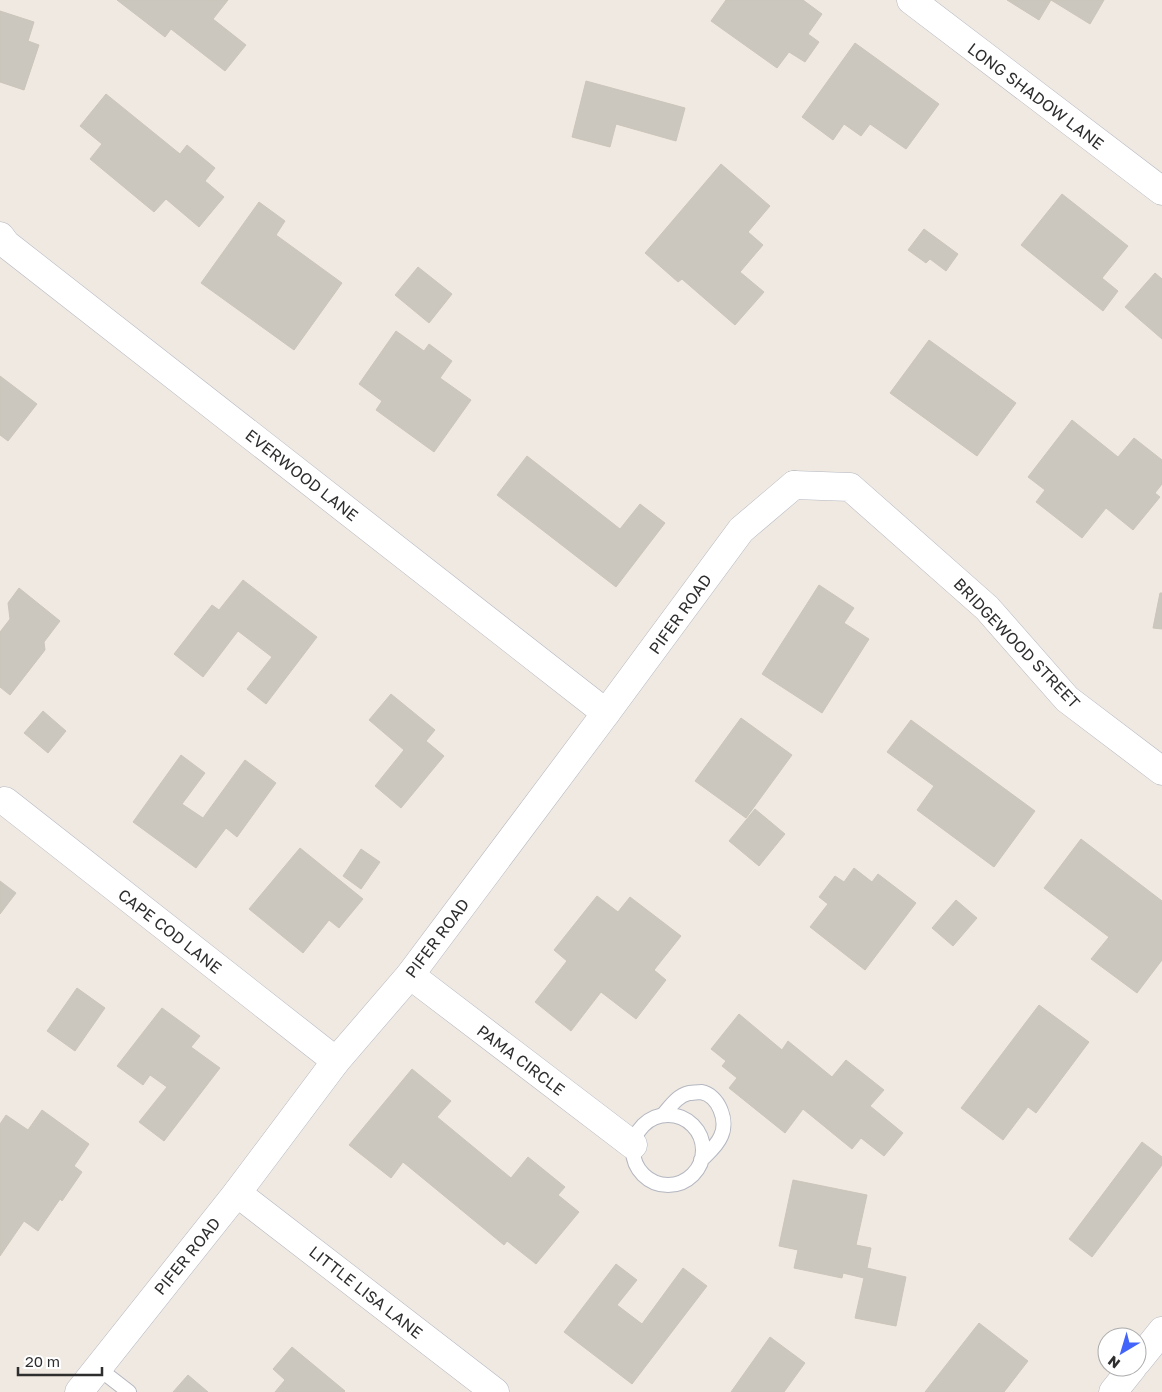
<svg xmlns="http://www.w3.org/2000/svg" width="1162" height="1392" font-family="'Golos Text',sans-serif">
<rect width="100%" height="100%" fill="#efe9e1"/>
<path fill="#cbc7bf" stroke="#cbc5ba" d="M117,0H228L213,19L246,45L225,71L171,29L165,37Z
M726,0H803L822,14L808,34L819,42L805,62L789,52L777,68L711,21Z
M1007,0H1051L1039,20Z
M1051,0H1104L1090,24Z
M0,11L34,22L28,41L39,45L24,90L0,82Z
M855,43L939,104L906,149L870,124L861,136L844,124L833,140L802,117Z
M586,81L685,108L676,141L616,124L610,147L572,137Z
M106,94L180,154L187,145L215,168L205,181L224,197L199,227L166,199L154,212L90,159L102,144L80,126Z
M721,164L770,206L748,232L763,245L740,272L764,292L735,325L682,279L678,282L645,253Z
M1062,194L1128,246L1102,278L1118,291L1103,311L1021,245Z
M259,202L285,221L276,235L342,283L294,350L201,283Z
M924,229L958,254L946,271L930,259L926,263L908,250Z
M418,267L452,294L429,323L395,295Z
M1155,273L1162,279V339L1125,307Z
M396,331L424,351L429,344L452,361L440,378L471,400L434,452L376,410L382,401L359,384Z
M929,340L1016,403L977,456L890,393Z
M0,376L37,404L8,441L0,435Z
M1072,420L1118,457L1134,438L1162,460V484L1155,493L1160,497L1133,530L1106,508L1082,538L1036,502L1045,490L1028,477Z
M527,456L620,529L640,504L665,523L616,587L497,495Z
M243,580L317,637L266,704L247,689L272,657L238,631L203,677L174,654L212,605L219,610Z
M819,585L854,608L844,623L869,639L822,713L762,674Z
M19,588L60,621L44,642L45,650L10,695L0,687V632L10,619L8,603Z
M1160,593H1162V629L1153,628Z
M391,694L435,730L426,741L444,756L401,808L375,786L404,750L369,720Z
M43,711L66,731L48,753L24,733Z
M741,718L792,755L746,818L695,781Z
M911,720L1035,811L994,867L917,810L934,786L887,752Z
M181,755L205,773L182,804L203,818L245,760L276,783L237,837L226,828L196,868L133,822Z
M755,809L785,834L759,866L729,841Z
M1081,839L1162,901V960L1137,993L1091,959L1109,937L1044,888Z
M300,848L363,899L339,928L329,920L303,953L249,909Z
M361,849L380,862L361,889L343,876Z
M854,868L872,882L878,874L916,903L865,970L810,927L828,904L819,897L835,876L844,882Z
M0,881L16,893L0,914Z
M597,896L618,912L630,897L681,936L654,970L666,980L636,1019L601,992L571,1031L535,1002L567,961L554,950Z
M956,900L977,918L953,946L932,928Z
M77,988L105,1008L75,1051L47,1031Z
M1039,1005L1089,1042L1036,1113L1028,1107L1003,1140L961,1108Z
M162,1008L200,1036L191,1047L220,1068L164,1141L139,1122L167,1087L150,1075L143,1085L117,1066Z
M739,1014L782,1050L788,1041L832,1077L846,1060L884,1090L870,1106L903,1133L884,1156L861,1138L852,1149L803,1109L785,1133L729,1088L737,1078L722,1066L726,1061L711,1049Z
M412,1069L451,1101L437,1117L511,1178L528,1157L565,1187L558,1195L579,1212L536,1264L507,1241L504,1245L403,1162L391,1178L349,1145Z
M42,1110L89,1144L74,1166L82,1172L62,1201L60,1199L38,1231L24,1221L0,1256V1124L6,1115L28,1130Z
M1142,1142L1162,1157V1165L1092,1257L1069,1239Z
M793,1180L867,1195L856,1245L871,1248L867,1268L906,1277L896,1326L855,1318L864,1278L843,1273L842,1278L794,1268L798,1250L779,1246Z
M616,1264L637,1280L617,1305L642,1324L683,1268L707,1286L632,1384L564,1332Z
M979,1323L1028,1361L1004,1392H925Z
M770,1337L805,1363L784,1392H731Z
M292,1347L345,1391L344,1392H275L285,1380L273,1369Z
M188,1375L208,1392H173Z"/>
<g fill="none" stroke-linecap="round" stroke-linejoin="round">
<g stroke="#b4b7c1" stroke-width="16">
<path id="service" d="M663,1115C671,1106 677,1096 689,1093C692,1093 698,1092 701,1092C719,1095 728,1121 721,1136C717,1146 708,1153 701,1160
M633 1150a35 35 0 1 1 70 0a35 35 0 1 1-70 0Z
M98,1368L129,1392"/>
</g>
<g stroke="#b4b7c1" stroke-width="29">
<path id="minor" d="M911,0L1162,191
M0,236L6,244L606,713
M794,485L850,487L987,608L1067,699L1162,771
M5,801L336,1061
M410,975L633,1145
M237,1193L495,1392
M1137,1362L1162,1331
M1113,1392L1133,1367"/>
</g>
<g stroke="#b4b7c1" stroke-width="29">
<path id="tertiary" d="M79,1392L237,1193L336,1061L410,975L606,713L741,530L794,485"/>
</g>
<use href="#service" stroke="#fff" stroke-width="14"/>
<use href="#minor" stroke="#fff" stroke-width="28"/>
<use href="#tertiary" stroke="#fff" stroke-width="28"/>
</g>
<g text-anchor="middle" stroke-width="4" stroke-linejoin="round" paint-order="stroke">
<g font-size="16" fill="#2e2e2e" stroke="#fff">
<text transform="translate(1036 96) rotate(37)" y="6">LONG SHADOW LANE</text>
<text transform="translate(302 475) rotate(38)" y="6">EVERWOOD LANE</text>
<text transform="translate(680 614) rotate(-54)" y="6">PIFER ROAD</text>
<text transform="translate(1017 643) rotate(46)" y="6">BRIDGEWOOD STREET</text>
<text transform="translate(170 931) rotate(38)" y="6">CAPE COD LANE</text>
<text transform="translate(437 938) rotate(-53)" y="6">PIFER ROAD</text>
<text transform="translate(521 1060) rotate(37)" y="6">PAMA CIRCLE</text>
<text transform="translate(187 1256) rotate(-51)" y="6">PIFER ROAD</text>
<text transform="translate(366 1292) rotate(38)" y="6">LITTLE LISA LANE</text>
</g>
</g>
<g transform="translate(1122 1352) rotate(218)"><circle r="24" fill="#ffffff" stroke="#ababab"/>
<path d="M0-4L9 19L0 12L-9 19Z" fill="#4264fb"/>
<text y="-8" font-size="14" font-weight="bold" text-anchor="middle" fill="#2e2e2e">N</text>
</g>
<path d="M18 1367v8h84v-8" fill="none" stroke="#2e2e2e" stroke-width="2.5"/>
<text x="25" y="1367" font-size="15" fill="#2e2e2e" stroke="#ffffff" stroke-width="4" paint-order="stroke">20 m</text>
</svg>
